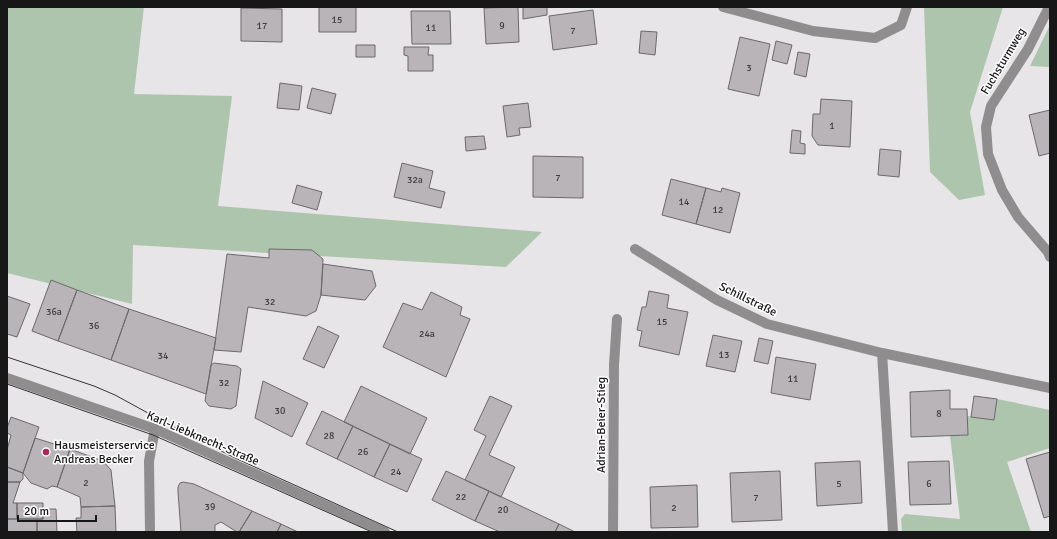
<svg xmlns="http://www.w3.org/2000/svg" width="1057" height="539" font-family="Signika,sans-serif">
<rect width="100%" height="100%" fill="#e7e5e8"/>
<path fill="#aec5ad" d="M7,7H144L134,94L232,96L218,206L542,232L506,267L133,245L132,304L7,273Z
M924,7H1003L970,112L985,195L959,200L930,172Z
M1050,25V67L1030,66Z
M997,399L1050,410V448L1007,462L1031,532H902L901,519L905,514L960,519L950,436L968,435V416L994,420Z"/>
<path fill="#b8b4b7" stroke="#6c696b" d="M319,7H356V32H319Z
M518,7L519,42L486,44L484,8Z
M523,7H547V15L523,19Z
M241,8L282,9V42L241,41Z
M593,10L597,44L553,50L549,16Z
M411,11H450L451,44H412Z
M641,31L657,32L655,55L639,53Z
M740,37L770,44L759,96L728,89Z
M776,41L792,45L787,64L772,60Z
M356,45H375V57H356Z
M404,47H429L428,55H433V71H408V56L404,55Z
M798,52L810,54L806,77L794,74Z
M280,83L302,86L299,110L277,108Z
M312,88L336,94L331,114L307,108Z
M821,99L852,101L850,147L818,145L812,136L813,114H820Z
M528,103L531,127L519,128L520,135L507,137L503,106Z
M1050,110V153L1039,156L1029,115Z
M792,130L801,131L800,143L805,144V154L790,153Z
M484,136L486,149L466,151L465,137Z
M880,149L901,151L899,177L878,175Z
M533,156L583,157V198L533,197Z
M402,163L433,171L429,188L445,192L441,208L394,197Z
M671,179L706,188L696,224L662,215Z
M297,185L322,192L317,210L292,203Z
M706,188L721,192L722,188L740,193L730,233L696,224Z
M269,249L312,250L323,259L321,295L316,311L306,316L248,307L241,352L214,350L227,254L269,258Z
M323,264L372,271L376,286L365,300L321,295Z
M51,280L77,290L58,341L32,331Z
M77,290L129,309L111,360L58,341Z
M649,291L669,295L667,308L688,312L679,355L639,346L642,331L637,330L642,307H646Z
M431,292L462,307L460,315L470,319L446,377L383,347L403,303L422,310Z
M7,296L30,304L17,337L7,334Z
M129,309L216,338L206,394L111,360Z
M318,326L339,336L324,368L303,359Z
M713,335L742,341L735,372L706,366Z
M759,338L773,341L768,364L754,361Z
M776,357L816,364L810,400L771,393Z
M214,363L237,366L241,369L236,406L231,409L209,406L205,401L211,365Z
M263,381L308,403L292,437L255,418Z
M361,386L427,418L410,454L344,422Z
M950,390V409H967L968,435L911,437L910,392Z
M490,396L512,406L489,455L515,467L501,497L465,480L486,436L474,430Z
M974,396L997,399L994,420L971,417Z
M322,411L353,426L337,459L306,444Z
M11,417L39,427L23,473L7,467V450L11,435L7,433V428Z
M353,426L390,444L374,477L337,459Z
M35,438L70,449L57,487L52,486L47,489L31,483L23,473Z
M390,444L422,459L407,492L374,477Z
M70,449L103,461L111,470L115,506L81,507L80,497L57,487Z
M1050,452V516L1044,518L1026,459Z
M860,461L862,503L817,506L815,463Z
M949,461L951,504L910,505L908,462Z
M7,467L23,473V479L20,482H7Z
M446,471L489,491L475,521L432,500Z
M780,471L782,520L732,522L730,473Z
M7,482H20L13,503H17V519H7Z
M183,482L194,484L252,511L239,532H237L221,522L215,525V532H181L178,492V487L180,483Z
M697,485L698,527L651,528L650,487Z
M489,491L559,524L555,532H500L475,521Z
M17,503H43V519H17Z
M115,506L116,532H77L76,518H81V507Z
M43,509H56L57,532H37V519H43Z
M252,511L281,524L277,532H239Z
M7,519H37V532H7Z
M281,524L298,532H277Z
M559,524L575,532H555Z"/>
<g fill="none" stroke-linecap="round" stroke-linejoin="round">
<path stroke="#8f8d8d" stroke-width="10" d="M723,7L813,31L875,38L901,25L907,7
M1049,7L1028,49L991,106L986,127L988,154L1002,190L1018,217L1048,252L1050,257
M635,249L717,300L767,324L882,353L1050,388
M882,353L893,532
M150,532L149,461L155,429
M613,532L614,365L617,319"/>
<path stroke="#8f8d8d" stroke-width="10" d="M7,378L155,429L385,532"/>
<path stroke="#343335" stroke-width="1" d="M7,357L94,386L115,395L168,424L235,458L398,532
M7,384L153,435L372,532"/>
</g>
<circle fill="#b22358" stroke="#fff" stroke-width="1.5" cx="46" cy="452" r="4"/>
<g text-anchor="middle" stroke-width="3" stroke-linejoin="round" paint-order="stroke">
<g font-size="10" fill="#3f3e40">
<text x="337" y="23">15</text>
<text x="262" y="29">17</text>
<text x="502" y="29">9</text>
<text x="431" y="31">11</text>
<text x="573" y="34">7</text>
<text x="749" y="71">3</text>
<text x="832" y="129">1</text>
<text x="558" y="181">7</text>
<text x="415" y="183">32a</text>
<text x="684" y="205">14</text>
<text x="718" y="213">12</text>
<text x="270" y="305">32</text>
<text x="54" y="315">36a</text>
<text x="662" y="325">15</text>
<text x="94" y="329">36</text>
<text x="427" y="337">24a</text>
<text x="724" y="358">13</text>
<text x="163" y="359">34</text>
<text x="793" y="382">11</text>
<text x="224" y="386">32</text>
<text x="280" y="414">30</text>
<text x="939" y="417">8</text>
<text x="329" y="439">28</text>
<text x="363" y="455">26</text>
<text x="396" y="475">24</text>
<text x="86" y="486">2</text>
<text x="839" y="487">5</text>
<text x="929" y="487">6</text>
<text x="461" y="500">22</text>
<text x="756" y="501">7</text>
<text x="210" y="510">39</text>
<text x="674" y="511">2</text>
<text x="503" y="513">20</text>
</g>
<g font-size="12" fill="#171718" stroke="#fff">
<text transform="translate(1003 61) rotate(-59)" y="4">Fuchsturmweg</text>
<text transform="translate(748 299) rotate(26)" y="4">Schillstraße</text>
<text transform="translate(601 425) rotate(-90)" y="4">Adrian-Beier-Stieg</text>
<text transform="translate(203 438) rotate(23)" y="4">Karl-Liebknecht-Straße</text>
</g>
<g font-size="12" fill="#171718" stroke="#fff" text-anchor="start">
<text x="54" y="449">Hausmeisterservice<tspan x="54" dy="14">Andreas Becker</tspan></text>
</g>
</g>
<rect width="1057" height="539" fill="none" stroke="#171718" stroke-width="16"/>
<path d="M18 515v6h78v-6" fill="none" stroke="#171718" stroke-width="2"/>
<text x="24" y="515" font-size="12" fill="#171718" stroke="#ffffff" stroke-width="3" paint-order="stroke">20 m</text>
</svg>
